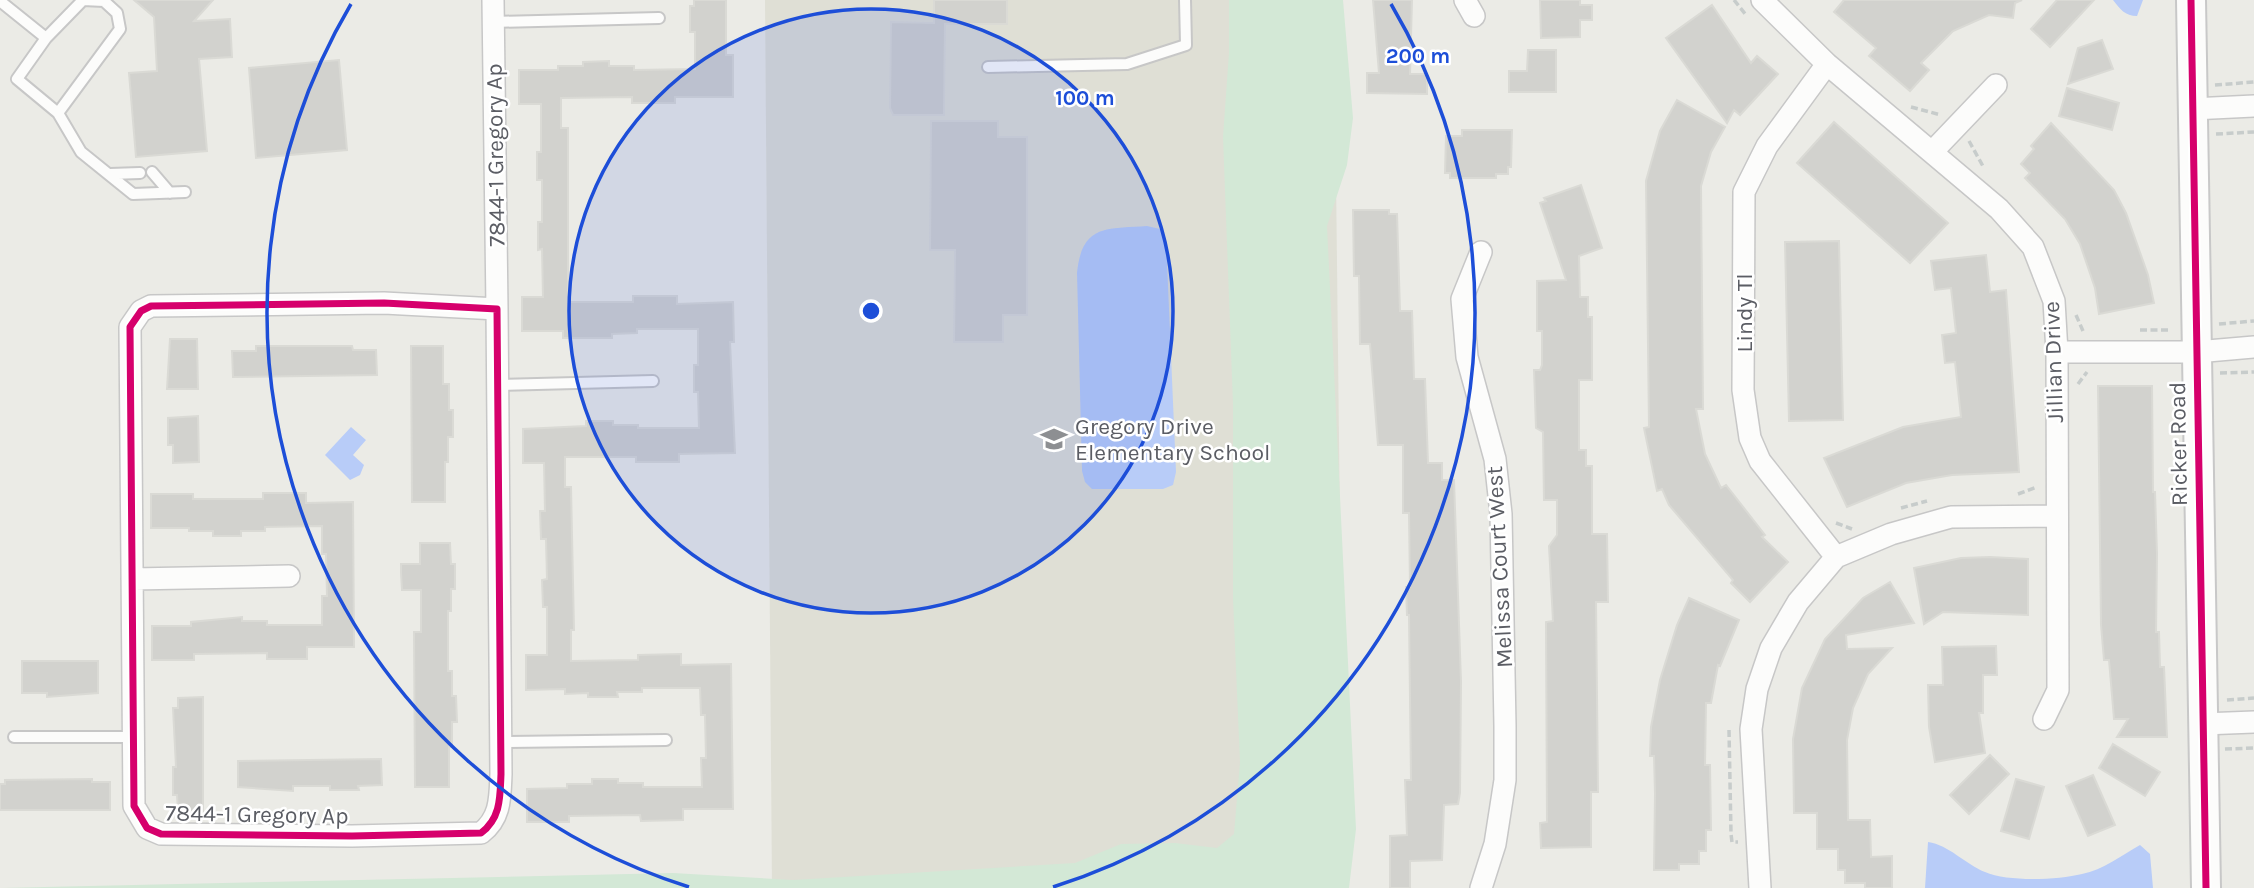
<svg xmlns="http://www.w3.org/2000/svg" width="2254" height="888" font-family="Karla,sans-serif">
<rect width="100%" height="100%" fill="#ebebe6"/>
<path fill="#dfdfd5" d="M765,0H1334L1344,879L772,888Z"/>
<path fill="#d3e8d6" d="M1229,0H1343L1353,118L1347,165L1327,226L1356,829L1349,888H0L673,873L793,880L1075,863L1121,844L1175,843L1217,848L1234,834L1240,762L1233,599V404L1223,137L1229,53Z"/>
<path fill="#b8ccf8" d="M2113,0H2143L2137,16C2125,16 2120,9 2113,0Z
M1147,226L1160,229L1166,239L1176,472L1173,485L1163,489H1092L1085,482L1082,471L1077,273C1082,224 1106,229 1147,226Z
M351,427L366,440L353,455L364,465L360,475L350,480L325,455Z
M1928,842C1949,845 1965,864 1985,872C2008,882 2057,880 2082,874C2103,870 2122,855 2140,845L2150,854L2153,888H1925Z"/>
<path fill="#d2d2ce" stroke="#dadad5" stroke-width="2" d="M134,0H213L194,21L230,19L232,57L199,59L207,151L136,157L129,73L157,71L154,17Z
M694,0H726V55H733V97H675V103H632V97L561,98V128H568V302H633V296H677V304L733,302L734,342H730L735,453L679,454V462H636V457H565V487H571L574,630H571V661L638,660V655L681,654V665L731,664L733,809H683V820L641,821L640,815L569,816V822H527V789L567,788V784H592V779H618V783H643V787H702L701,758H706L705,715H701L700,688H642V692H617L618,697H588V693L565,694V689L526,690V655H547V607H543L542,580L547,579L546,539H541L540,511H545L544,463H523V429L586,426V421H613V425H638V428H699L698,392H694V365H698V329H637V333L612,334V338H563V331H522V297H543L542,249L538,250V222H542V180H537V152H541V104H519V70H558V66H583V62L609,61V66H634V70L695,69V32H690V6H694Z
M934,0H1007V24H945L944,115H893L890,108L891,22L934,23Z
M1373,0H1412L1410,74H1427V94L1367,93V73H1379Z
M1540,0H1580V5H1592V20H1580V37L1541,38Z
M1844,0H2022L2015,3L2013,18L1989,15L1953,31L1921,63L1929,70L1910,91L1869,56L1876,48L1834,12Z
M2057,0H2094L2050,47L2031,29Z
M1712,5L1751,63L1757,56L1778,74L1740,115L1734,110L1727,123L1666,38Z
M2102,40L2113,69L2068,84L2078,48Z
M1528,50H1556V92H1509V71H1527Z
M339,60L347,150L256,158L249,68Z
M2067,88L2119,103L2112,130L2059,116Z
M1677,100L1725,127L1711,152L1701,186L1703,409H1696L1705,454L1721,488L1726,485L1765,535L1762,537L1788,562L1750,602L1731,583L1733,580L1669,505L1662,489L1657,491L1644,428L1649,427L1646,181L1660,131Z
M931,121H998V137H1027V315H1003V342H954L955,250H930Z
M1834,122L1948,223L1910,263L1797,163Z
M2051,123L2114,190L2126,213L2148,275L2154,303L2099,314L2095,288L2080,244L2065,219L2025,178L2030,173L2021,164L2034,149L2031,146Z
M1462,130H1512L1511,167H1508V174H1496V178H1450V173H1445L1446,136H1462Z
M1581,185L1602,248L1579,256L1580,297H1588V317H1592V380H1579V450H1586V466H1592V534H1607L1608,602H1596L1598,792H1591V847L1541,848L1540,823L1547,822L1546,622L1553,621L1549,546L1557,535V500H1544L1543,432L1536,428L1534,370H1540L1542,365V331H1537V281L1566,280L1540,203L1546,201L1544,198Z
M1353,210H1389V214H1397L1400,311H1412L1414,379H1425L1428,463H1442V480H1454L1461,682L1460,793L1458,804L1444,805L1442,860L1410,861V888H1390V836L1407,835L1405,780H1411L1409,615H1407L1406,587H1410L1409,513H1403V445H1378L1370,344H1360L1359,276H1354Z
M1839,241L1843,420L1789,421L1785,242Z
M1986,255L1990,292L2006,290L2019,472L1952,475L1906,483L1847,507L1824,458L1903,427L1961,417L1955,362L1945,363L1942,335L1956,333L1951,288L1935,290L1931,261Z
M170,339H197L198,389H167Z
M256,346H352L353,350H376L377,375L233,377L232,351H256Z
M411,346H443V384H449V410H453V437H448V462H445V502H412Z
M2098,386H2152L2153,492H2155L2157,554L2156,632H2159L2160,667H2164L2167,737H2117L2128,719H2114L2109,660H2104L2101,625Z
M198,416L199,462L173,463V445H168V418Z
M263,493H306V503L353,502L354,647H307V659H267V653L194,654V660H152V626H191V622L242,617V621H267V625H322V596H327L326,554H322V526L265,527V531H241V536H213V531H189V528H151V494H193V499H263Z
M420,543H450L451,564H455V589H451V611H448V671H452V696H456L457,722H452V747H449V787H415L414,632H421V590H402L401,573V564H420Z
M1990,557L2028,559V615L1943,612L1924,624L1914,568L1961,558Z
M1890,582L1914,623L1846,635L1847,649L1892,648L1868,674L1853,708L1847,740L1848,820H1870L1871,857L1892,856V888H1865V883H1845V870H1838V849H1817V813H1794L1793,739L1802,688L1825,639L1863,598Z
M1689,598L1739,620L1720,666L1718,665L1711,703H1706L1705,765H1710L1711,830H1706V851H1699V864H1679V870H1654L1655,794L1654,756H1650L1651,727L1660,680L1677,625Z
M1996,646L1997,675H1983V713H1979L1985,753L1935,762L1929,727L1928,685H1943L1942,647Z
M22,661H98V693L47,697V693H22Z
M203,697V812H178L177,795H173V767H176L173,708H178V698Z
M2113,744L2160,772L2145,796L2099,768Z
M1990,755L2009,774L1969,814L1950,795Z
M381,759L382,785L358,786L359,790H330V786H293V791L238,787V761Z
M2093,775L2115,825L2088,836L2066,786Z
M92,779V782H110V810H0V784H5V780Z
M2016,779L2044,787L2029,839L2001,831Z"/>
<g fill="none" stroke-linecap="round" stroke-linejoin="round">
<g stroke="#c7c7c7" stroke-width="14">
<path id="lane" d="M83,0L104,1L117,13L120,29L58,113L17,79L46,38Z
M0,1L46,38
M493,22L659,18
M988,67L1127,64L1186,45L1185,0
M58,113L81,152L133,194L185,192
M152,172L170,193
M110,174L140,173
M498,385L653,381
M14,737H133
M501,742L666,740"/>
</g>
<g stroke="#c7c7c7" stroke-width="24">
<path id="street" d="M493,0L497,309
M1465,0L1474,16
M1762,0L1827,64L1999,209L2033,247L2054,301L2057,352L2058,690L2044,719
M1827,64L1767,146L1744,192L1743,390L1750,438L1760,461L1836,557
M2192,109L2254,106
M1933,151L1996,85
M1481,252L1462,299L1467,357L1495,459L1501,514L1505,726V780L1495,844L1481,888
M384,303L497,309L501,774C500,797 501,818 481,833L352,836L161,834L147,828L134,806L130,327L141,311L151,306Z
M2057,352H2196L2254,347
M132,579L289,576
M2203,724L2254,722
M1760,888L1751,729L1757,689L1771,648L1798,602L1836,557L1891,534L1951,517L2055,516"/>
</g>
<g stroke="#c8c8c8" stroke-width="32">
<path id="secondary" d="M2191,0L2206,888"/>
</g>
<path stroke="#c7cccb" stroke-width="3.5" stroke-dasharray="7 3.5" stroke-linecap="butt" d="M1734,0L1746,15
M2215,85L2254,82
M1911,107L1941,115
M2216,134L2254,132
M1969,141L1984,168
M2076,315L2083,331
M2219,324L2254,321
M2140,330H2171
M2220,373L2254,372
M2078,384L2087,372
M2018,494L2037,487
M1901,508L1927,501
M1836,523L1852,529
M2227,700L2254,698
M1729,730L1731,834L1732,842H1738
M2225,749L2254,748"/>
<use href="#lane" stroke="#fcfcfb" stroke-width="10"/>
<use href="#street" stroke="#fcfcfb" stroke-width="21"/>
<use href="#secondary" stroke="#fcfcfb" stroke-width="28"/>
<g stroke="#fff" stroke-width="11">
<path id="cycleway" d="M2191,0L2206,888
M384,303L497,309L501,774C500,797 501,818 481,833L352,836L161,834L147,828L134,806L130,327L141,311L151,306Z"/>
</g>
<use href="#cycleway" stroke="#d6006c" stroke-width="7"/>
</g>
<circle cx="871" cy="311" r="302" fill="#1d4ed8" fill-opacity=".12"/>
<g fill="none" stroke="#1d4ed8" stroke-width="3.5">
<circle cx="871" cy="311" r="302"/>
<path d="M689 887A604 604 0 0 1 351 4M1391 4A604 604 0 0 1 1053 887"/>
</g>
<defs>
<g id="school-bare" transform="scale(2.1)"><path d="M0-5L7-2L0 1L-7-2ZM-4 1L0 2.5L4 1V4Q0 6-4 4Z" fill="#8d8f92" stroke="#fff" stroke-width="2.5" paint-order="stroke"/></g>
</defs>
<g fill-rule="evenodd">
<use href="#school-bare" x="1054" y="439"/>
</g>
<g text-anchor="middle" stroke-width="5" stroke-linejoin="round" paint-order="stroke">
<g font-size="23" fill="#5b5d64" stroke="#fff">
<text transform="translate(495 155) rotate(-91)" y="8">7844-1 Gregory Ap</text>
<text transform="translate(1744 313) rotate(-90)" y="8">Lindy Tl</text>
<text transform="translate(2053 362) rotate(-92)" y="8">Jillian Drive</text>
<text transform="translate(2178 444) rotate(-91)" y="8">Ricker Road</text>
<text transform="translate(1499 567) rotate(-93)" y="8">Melissa Court West</text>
<text transform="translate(257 814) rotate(1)" y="8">7844-1 Gregory Ap</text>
</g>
<g font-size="23" fill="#5b5d64" stroke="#fff" text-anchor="start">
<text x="1075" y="434">Gregory Drive<tspan x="1075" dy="26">Elementary School</tspan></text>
</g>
</g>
<circle cx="871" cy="311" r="10" fill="#1d4ed8" stroke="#fff" stroke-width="3.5"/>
<g font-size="21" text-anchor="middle" font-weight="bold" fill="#1d4ed8" stroke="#fff" stroke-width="5" stroke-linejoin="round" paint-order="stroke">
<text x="1418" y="63">200 m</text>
<text x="1085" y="105">100 m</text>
</g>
</svg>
